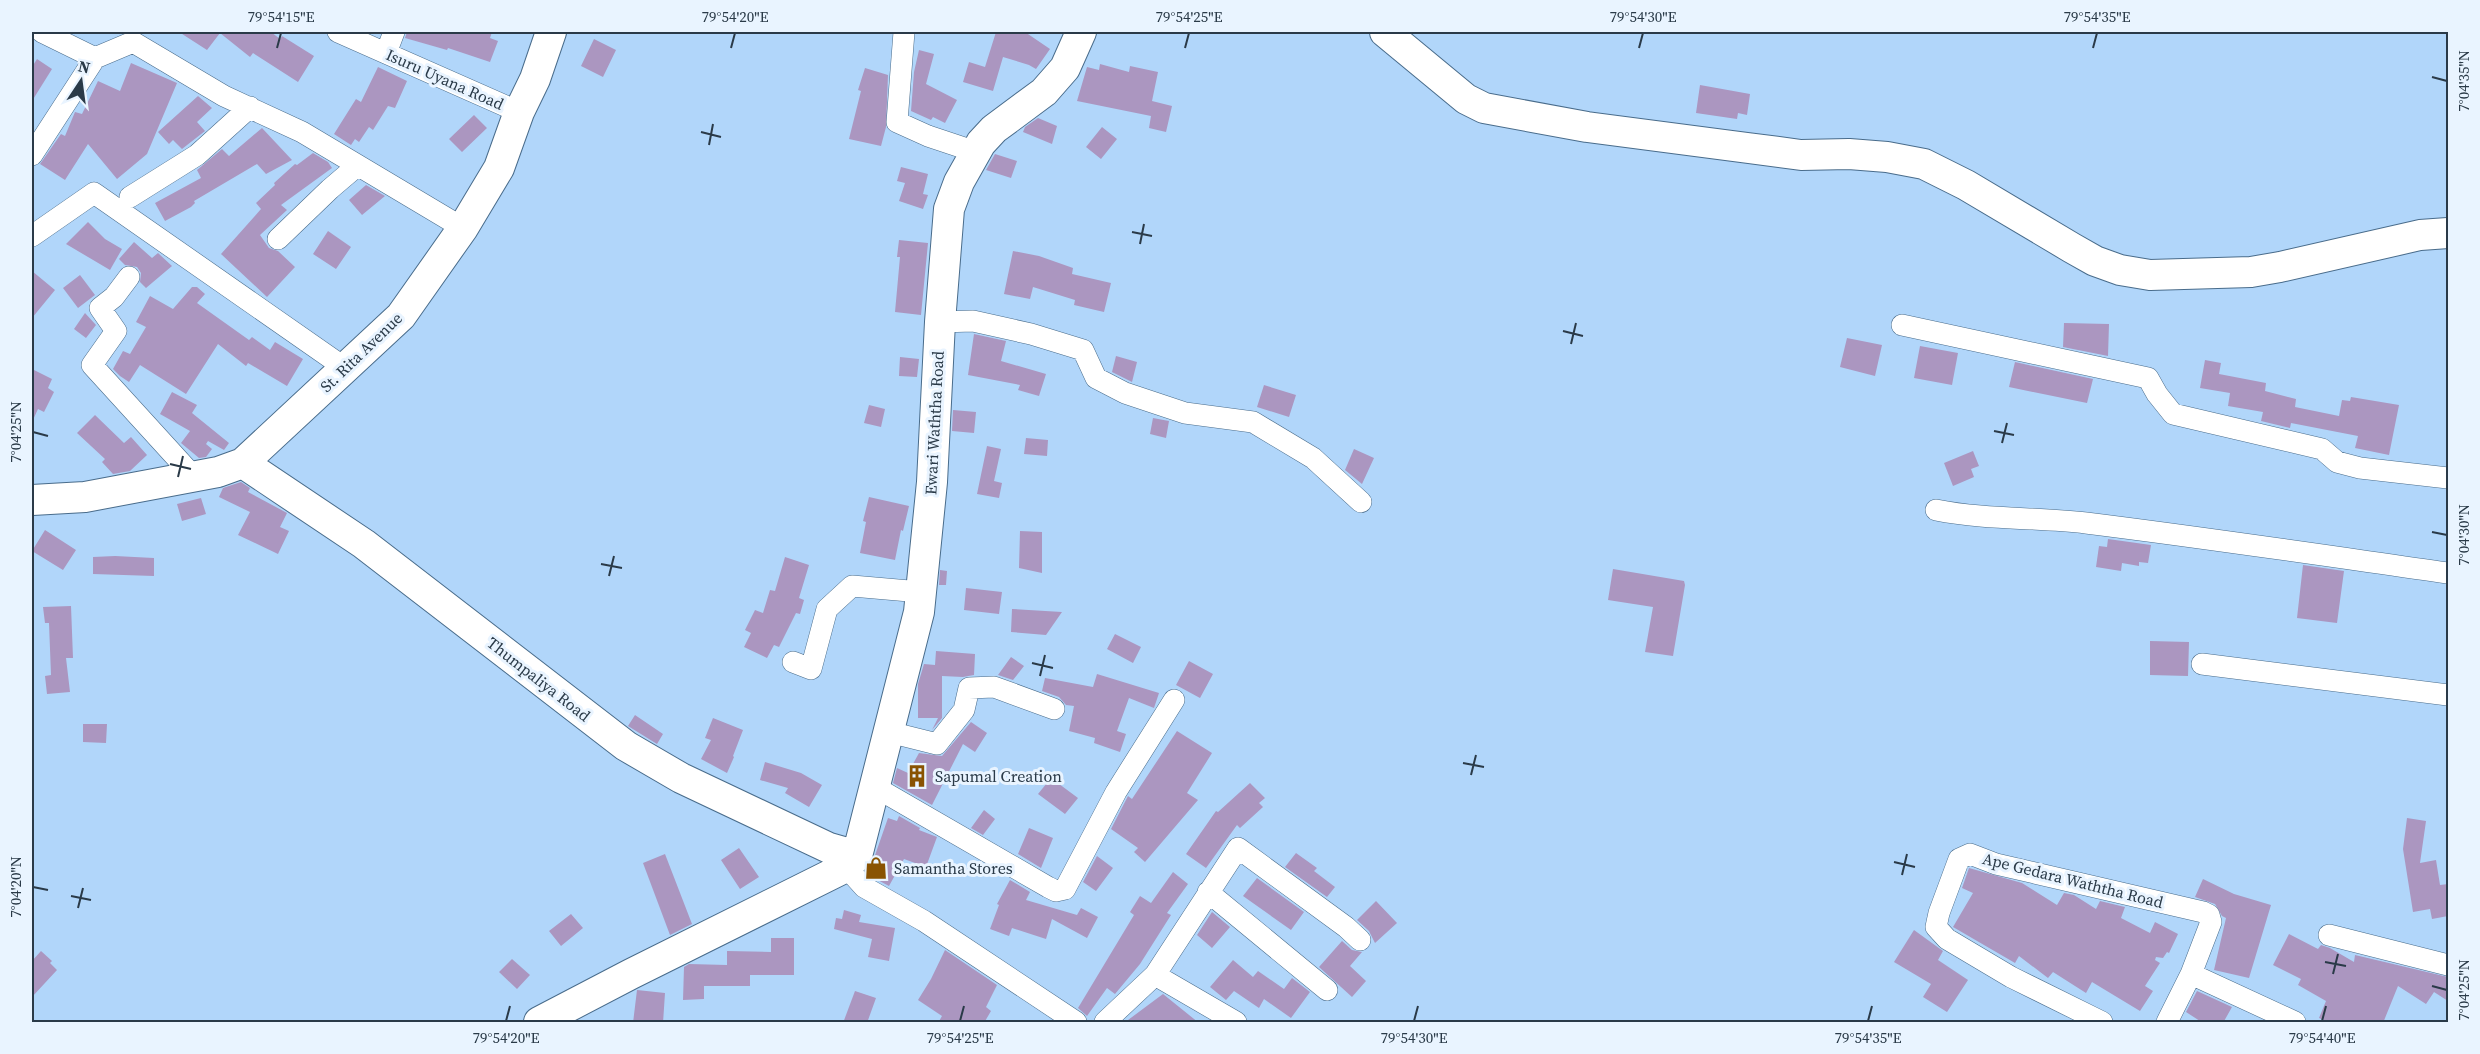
<svg xmlns="http://www.w3.org/2000/svg" width="2480" height="1054" font-family="'Source Serif 4',serif">
<rect width="100%" height="100%" fill="#b1d6fa"/>
<path fill="#ab96c0" d="M179,32H271L280,39L282,36L314,56L298,82L253,53L250,57L220,33L207,50Z
M407,32H492L490,38L498,41L490,62L448,48L447,50L405,38Z
M996,32H1025L1050,49L1036,69L1029,65L1003,57L993,91L963,82L969,62L985,67Z
M594,39L616,50L603,77L581,66Z
M919,50L934,54L926,84L957,100L945,123L933,117L931,120L911,111L914,72Z
M37,59L52,69L32,101V67Z
M131,63L177,83L147,154L117,179L88,144L65,180L40,164L61,134L65,136L75,112L82,114L98,81L120,91Z
M1100,64L1129,72L1130,66L1158,72L1152,101L1172,106L1166,132L1149,128L1151,116L1077,101L1087,67L1099,70Z
M378,67L407,81L395,108L388,106L373,130L369,127L359,142L355,139L351,145L334,134L356,99L361,102Z
M865,68L888,75L886,127L881,146L849,139L861,91L858,90Z
M1700,85L1750,94L1747,115L1738,113L1737,119L1696,113Z
M198,96L212,108L197,122L205,131L182,149L173,140L169,144L158,132Z
M474,115L487,128L462,152L449,139Z
M1038,118L1057,126L1052,144L1023,132L1025,127Z
M1102,127L1117,139L1101,159L1086,147Z
M262,128L292,160L266,174L257,164L194,201L195,203L191,207L165,221L155,203L201,178L197,170L222,149L229,156Z
M313,153L328,162L332,168L281,205L287,210L260,235L269,248L278,251L295,267L267,297L221,254L261,209L256,203L275,185L274,183L295,164L297,165Z
M995,154L1017,161L1011,178L986,170Z
M901,167L928,174L923,194L928,195L923,209L899,201L905,183L897,181Z
M366,185L385,196L362,215L349,200Z
M88,222L105,239L122,249L110,270L66,244Z
M328,231L351,247L336,269L313,254Z
M899,240L928,243L921,315L895,312L900,257H897Z
M134,242L152,258L158,253L172,266L146,288L140,282L141,273L137,267L125,265L119,259Z
M1013,251L1039,256L1073,268L1072,274L1111,283L1104,312L1074,305L1075,300L1033,287L1030,299L1004,294Z
M32,271L55,290L32,318Z
M80,275L95,295L78,308L63,288Z
M192,287H197L205,294L197,303L249,340L252,337L270,350L275,342L303,359L287,386L248,363L246,366L218,344L186,394L140,365L129,382L120,376L113,369L123,351L130,354L146,327L136,322L150,296L173,309Z
M85,313L96,325L86,338L74,329Z
M2064,323L2109,324L2108,356L2063,347Z
M974,334L1006,341L1001,361L1046,374L1039,396L1018,390L1020,385L968,375Z
M1847,338L1882,345L1875,376L1840,367Z
M1920,346L1958,353L1952,385L1914,378Z
M1116,356L1137,362L1132,382L1112,372Z
M900,357L919,359L917,377L899,376Z
M2205,360L2221,363L2219,374L2266,383L2265,391L2296,399L2295,407L2339,416L2342,400L2350,401L2351,397L2399,405L2389,455L2355,448L2358,436L2291,423L2290,428L2261,421L2263,412L2228,406L2230,393L2200,388Z
M2015,362L2093,379L2087,403L2009,387Z
M32,369L52,379L48,388L54,392L44,412L38,409L32,422Z
M1264,385L1296,395L1289,417L1257,407Z
M172,392L197,405L192,413L229,443L224,450L208,441L206,444L212,449L206,457L199,458L181,443L190,431L160,414Z
M869,405L885,409L881,427L864,423Z
M953,410L976,412L974,433L952,431Z
M95,415L124,443L131,437L147,455L130,471L113,474L102,462L105,459L77,433Z
M1153,418L1169,421L1166,438L1150,434Z
M1026,438L1048,440L1047,456L1024,454Z
M987,446L1001,449L994,481L1002,483L999,498L977,494Z
M1354,449L1374,458L1362,484L1345,470Z
M1973,451L1979,466L1971,469L1974,477L1953,486L1944,463Z
M241,482L250,488L248,492L287,513L280,527L289,531L278,554L238,535L250,512L219,497L223,488Z
M869,497L909,506L903,531L901,530L895,560L860,553L866,522L863,521Z
M201,498L206,514L182,521L177,504Z
M45,530L76,550L63,570L32,551Z
M1020,531L1042,532V573L1019,568Z
M2108,539L2151,545L2148,563L2139,562V566L2122,563L2121,571L2096,567L2099,546L2107,547Z
M115,556L154,558V576L93,574V557Z
M785,557L809,565L799,598L804,600L800,614L796,613L779,647L774,645L767,658L744,647L751,633L745,630L755,610L763,613L770,590L775,591Z
M2303,565L2344,571L2337,623L2297,618Z
M1613,569L1684,581L1685,585L1673,656L1645,652L1653,607L1608,600Z
M940,570L947,571L946,585H939Z
M966,588L1002,592L999,614L964,610Z
M71,606L73,658H66L70,692L47,694L45,676L51,675L49,623H45L43,607Z
M1012,609L1062,612L1046,635L1011,632Z
M1115,634L1141,647L1133,663L1107,649Z
M2150,641L2189,642L2188,676L2150,675Z
M936,651L975,654L974,675L963,677L942,676V718L932,730L938,718H918V684L924,664L935,665Z
M1011,657L1024,666L1013,680L998,675Z
M1189,661L1213,674L1200,698L1176,685Z
M1097,674L1159,693L1154,708L1129,698L1117,731L1126,734L1120,752L1094,743L1095,738L1069,731L1074,706L1066,705L1059,697L1042,691L1045,678L1093,687Z
M635,715L663,734L657,744L628,726Z
M713,718L743,730L733,756L734,757L727,773L701,759L711,740L705,738Z
M971,722L987,733L975,752L963,744L932,805L893,783L897,768L908,773L919,753L942,756Z
M83,724H107L106,743L83,742Z
M1177,731L1212,753L1187,793L1198,800L1145,862L1134,852L1138,848L1111,829L1128,796L1132,799Z
M765,762L801,773L822,785L809,807L785,793L788,788L760,780Z
M1051,778L1078,798L1065,814L1038,794Z
M1250,783L1265,798L1259,803L1263,807L1240,828L1237,825L1206,868L1186,854L1216,811L1218,812Z
M984,810L995,819L983,835L971,828Z
M899,816L920,828L919,830L937,837L926,867L904,859L889,886L872,877L867,871L873,861L888,818L897,821Z
M2407,818L2426,821L2420,863L2436,860L2440,885L2448,884V916L2432,919L2430,909L2413,912L2403,849Z
M1029,828L1053,838L1041,868L1018,854Z
M739,848L759,877L740,889L721,860Z
M1296,853L1317,868L1314,871L1335,887L1327,897L1285,867Z
M665,854L692,924L670,935L643,863Z
M1097,856L1113,868L1096,891L1083,882Z
M1969,868L2022,883L2057,905L2064,893L2074,895L2096,909L2100,901L2125,907L2121,918L2150,933L2155,922L2178,934L2169,953L2167,952L2163,958L2156,957L2155,960L2160,963L2145,986L2153,991L2140,1011L2092,982L2086,993L2053,972L2048,978L2019,956L2015,963L1953,927L1973,893L1962,888Z
M1173,872L1188,884L1167,913L1171,915L1140,964L1115,994L1107,988L1087,1016L1078,1008L1134,915L1130,912L1140,896L1151,903Z
M1257,878L1304,912L1291,930L1243,896Z
M2203,879L2234,894L2271,905L2249,978L2214,970L2226,918L2222,916L2215,904L2195,897Z
M1010,880L1030,892L1026,900L1077,915L1081,908L1098,917L1087,938L1052,919L1046,939L1012,928L1009,936L990,929L999,905L997,904Z
M1376,901L1397,923L1375,943L1369,931L1357,920Z
M844,910L861,915L859,922L895,928L889,961L868,957L872,939L834,929L836,918L842,919Z
M1212,912L1230,927L1212,948L1197,935Z
M571,914L583,928L561,946L549,931Z
M1914,930L1943,951L1938,960L1968,980L1947,1012L1923,997L1931,984L1894,962Z
M2289,934L2318,949L2321,945L2330,948L2354,962L2355,955L2448,977V1001L2434,992L2426,1004L2398,986L2383,1023H2330L2319,1018L2326,1001L2298,985L2301,979L2273,965Z
M771,938H794V975H750V986H704V999L683,1000L684,967L689,964L727,965V951L771,952Z
M1342,941L1352,950L1362,952L1350,966L1366,981L1352,997L1319,967Z
M945,950L997,985L986,1007L991,1011L984,1023H938L942,1016L918,1000L931,979Z
M41,951L52,961L50,963L57,970L32,997V961Z
M512,959L530,975L517,989L499,972Z
M1233,960L1253,977L1258,971L1284,989L1292,978L1310,992L1291,1018L1264,999L1259,1008L1234,991L1226,1000L1210,987Z
M637,990L665,993L663,1023H633Z
M855,991L876,998L867,1023H843Z
M2197,991L2232,1007L2223,1023H2203L2186,1012Z
M1163,994L1199,1023H1124Z"/>
<g fill="none" stroke-linecap="round" stroke-linejoin="round">
<g stroke="#496c8b" stroke-width="22">
<path id="street" d="M42,32L95,58L133,42L224,96L302,132L463,228
M338,32L519,112
M904,32L897,122L928,136L976,152
M386,53L394,32
M32,155L95,58
M130,197L197,155L250,107
M32,236L94,193L345,368
M278,239L330,189L357,166
M129,277L114,297L100,308L116,331L92,365L194,477
M940,322L973,321L1031,334L1083,350L1096,378L1125,393L1185,413L1253,422L1313,458L1361,502
M1902,325L2148,378L2157,394L2173,414L2322,449L2337,462L2360,468L2448,478
M1936,510C1986,520 2036,517 2086,523C2207,538 2328,556 2448,573
M793,662L811,669L827,609L852,586L921,592
M2202,664L2448,695
M889,732L937,744L964,710L969,688L994,687L1054,709
M875,787L1048,887L1056,891L1065,889L1116,792L1174,700
M846,867L864,887L924,921L1076,1022
M1208,892L1327,990
M2329,935L2448,965
M2191,974L2295,1022
M1155,975L1238,848L1346,927L1360,940
M1105,1022L1155,975L1236,1022
M2102,1022L2011,977L1947,939L1936,927L1939,913L1959,859L1970,854L1996,864L2203,912L2209,915L2211,922L2191,974L2167,1022"/>
</g>
<g stroke="#496c8b" stroke-width="32">
<path id="secondary" d="M1385,32L1466,99L1484,108L1587,127L1748,148L1801,155L1849,154L1887,157L1924,164L1966,185L2072,248L2095,261L2120,270L2150,275L2251,272L2280,267L2420,235L2448,233
M243,463L364,544L626,746L681,778L829,848L857,856
M32,500L85,497L218,472L243,463L401,316L463,228L499,168L519,112L535,79L551,32
M857,856L919,612L932,482L940,322L949,209L959,182L981,143L994,129L1044,92L1065,68L1081,32
M539,1022L631,974L846,867L857,856"/>
</g>
<use href="#street" stroke="#fff" stroke-width="21"/>
<use href="#secondary" stroke="#fff" stroke-width="30"/>
</g>
<path fill="none" stroke="#2a3a48" stroke-width="2" d="M277,48L281,33M731,48L735,33M1185,48L1189,33M1639,48L1643,33M2093,48L2097,33M2432,77L2447,81M701,132L721,137M709,145L713,124M1132,232L1152,236M1140,244L1144,224M1563,331L1583,336M1571,344L1576,323M1994,431L2014,435M33,432L48,436M2002,443L2007,423M170,464L191,469M178,477L183,456M2432,532L2447,535M601,564L622,568M609,576L614,556M1032,663L1053,668M1040,676L1045,655M1463,763L1484,767M1471,775L1476,755M1894,862L1915,867M1902,875L1907,854M33,887L48,890M71,896L91,900M78,908L83,888M2325,962L2346,966M2333,974L2338,954M2432,986L2447,990M506,1021L510,1006M960,1021L964,1006M1414,1021L1418,1006M1868,1021L1872,1006M2322,1021L2326,1006"/>
<defs>
<g id="building-bare" transform="scale(1.8)"><path d="M-4-6H4V6H1V3H-1V6H-4ZM-2.5-4.3h1.7v1.8h-1.7ZM.8-4.3h1.7v1.8H.8ZM-2.5-1h1.7V.8h-1.7ZM.8-1h1.7V.8H.8Z" fill="#895302" stroke="#e9f4ff" stroke-width="2.5" paint-order="stroke"/></g>
<g id="shop-bare" transform="scale(1.8)"><path d="M-5-2.5h2.3a2.7 3.5 0 0 1 5.4 0H5L5.5 6h-11ZM-1.5-2.5h3a1.5 2.3 0 0 0-3 0Z" fill="#895302" stroke="#e9f4ff" stroke-width="2.5" paint-order="stroke"/></g>
</defs>
<g fill-rule="evenodd">
<use href="#building-bare" x="917" y="776"/>
<use href="#shop-bare" x="876" y="868"/>
</g>
<g text-anchor="middle" stroke-width="6" stroke-linejoin="round" paint-order="stroke">
<g font-size="16" fill="#2a3a48" stroke="#e9f4ff">
<text transform="translate(445 79) rotate(24)" y="6">Isuru Uyana Road</text>
<text transform="translate(361 352) rotate(-44)" y="6">St. Rita Avenue</text>
<text transform="translate(934 423) rotate(-87)" y="6">Ewari Waththa Road</text>
<text transform="translate(539 679) rotate(38)" y="6">Thumpaliya Road</text>
<text transform="translate(2073 880) rotate(14)" y="6">Ape Gedara Waththa Road</text>
</g>
<g font-size="16" fill="#2a3a48" stroke="#e9f4ff" text-anchor="start">
<text x="935" y="782">Sapumal Creation</text>
<text x="894" y="874">Samantha Stores</text>
</g>
</g>
<rect width="2480" height="1054" fill="none" stroke="#e9f4ff" stroke-width="66"/>
<g transform="translate(81 81) rotate(13)" stroke="#e9f4ff" stroke-width="4.5" paint-order="stroke">
<path d="M0-4.5L10 22L0 15L-10 22Z" fill="#2a3a48"/>
<text y="-9" font-size="16" font-weight="bold" text-anchor="middle" fill="#2a3a48">N</text>
</g>
<rect x="33" y="33" width="2414" height="988" fill="none" stroke="#2a3a48" stroke-width="2"/>
<g font-size="15" text-anchor="middle" fill="#2a3a48">
<text x="281" y="22">79°54'15"E</text>
<text x="735" y="22">79°54'20"E</text>
<text x="1189" y="22">79°54'25"E</text>
<text x="1643" y="22">79°54'30"E</text>
<text x="2097" y="22">79°54'35"E</text>
<text transform="translate(2464 81) rotate(-90)" y="5">7°04'35"N</text>
<text transform="translate(16 432) rotate(-90)" y="5">7°04'25"N</text>
<text transform="translate(2464 535) rotate(-90)" y="5">7°04'30"N</text>
<text transform="translate(16 887) rotate(-90)" y="5">7°04'20"N</text>
<text transform="translate(2464 990) rotate(-90)" y="5">7°04'25"N</text>
<text x="506" y="1043">79°54'20"E</text>
<text x="960" y="1043">79°54'25"E</text>
<text x="1414" y="1043">79°54'30"E</text>
<text x="1868" y="1043">79°54'35"E</text>
<text x="2322" y="1043">79°54'40"E</text>
</g>
</svg>
